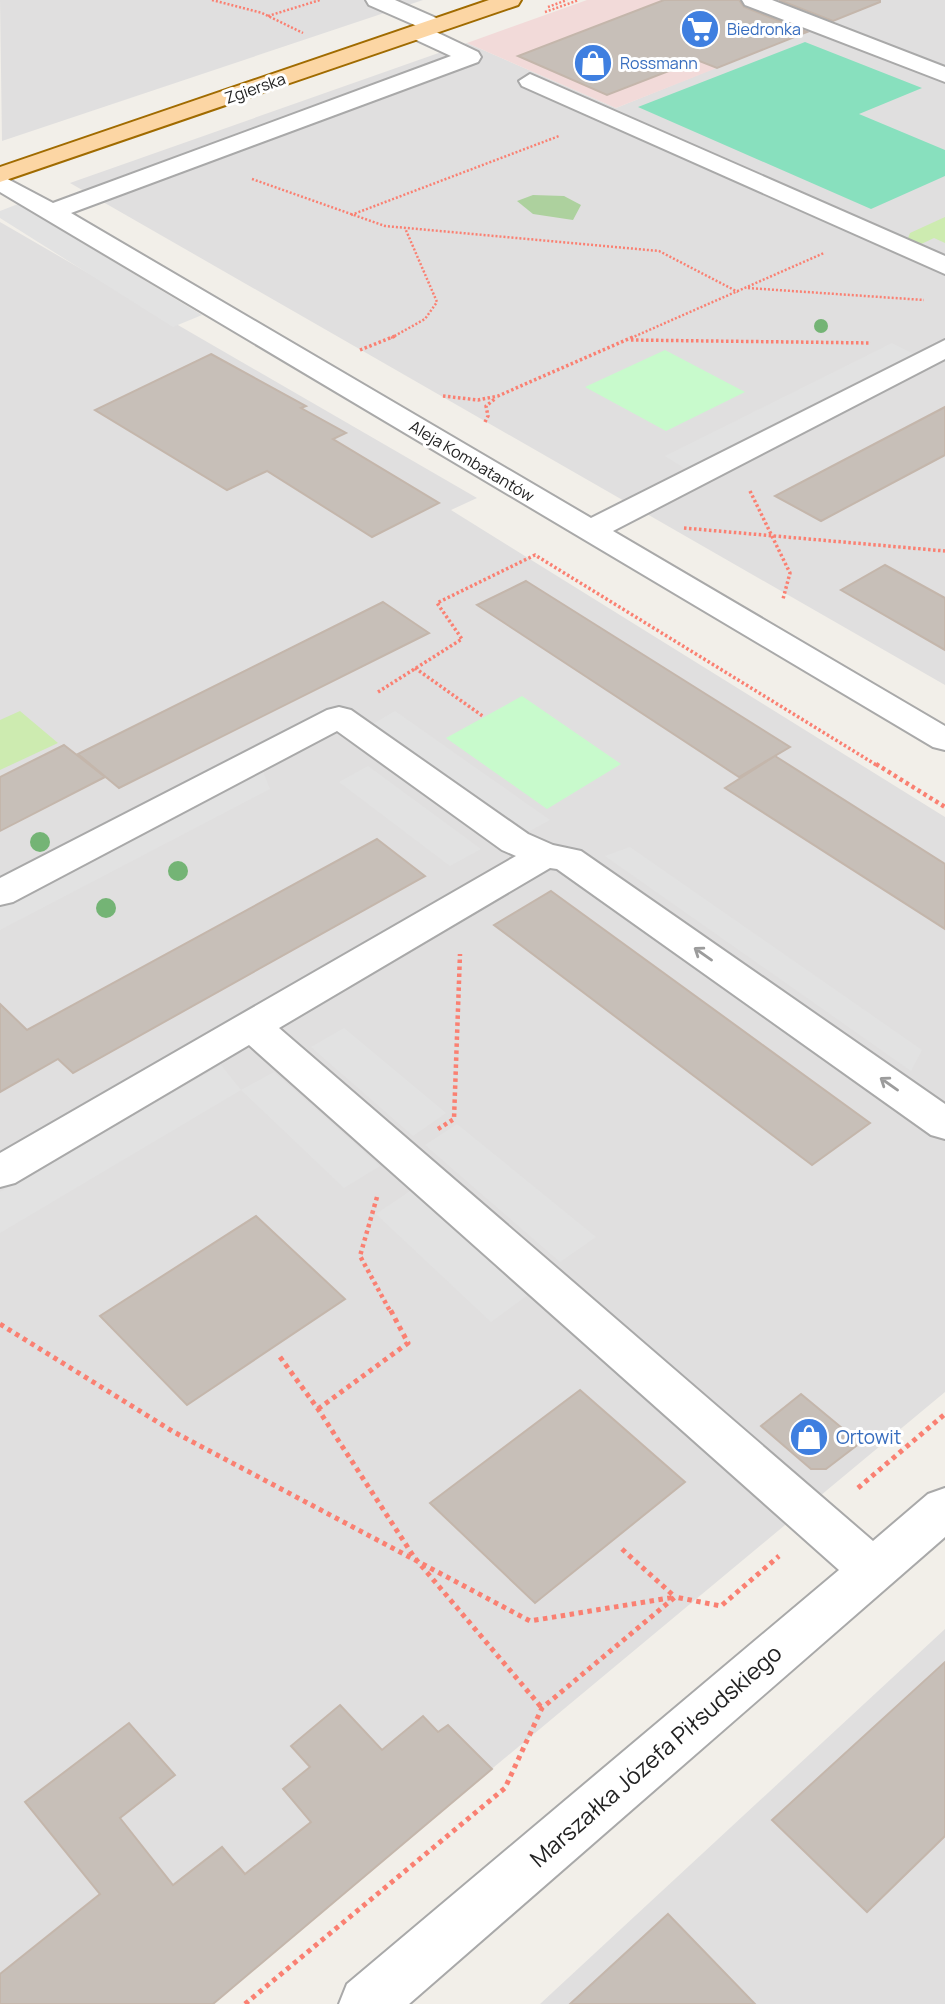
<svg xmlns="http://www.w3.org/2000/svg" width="945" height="2004" font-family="Manrope,sans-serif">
<rect width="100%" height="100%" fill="#f2efe9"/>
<path fill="#e0dfdf" d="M0,0H423L2,141Z
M741,0H945V685L70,183L467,43L616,108L814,28Z
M0,222L477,498L451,510L945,817V1392L209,2004H0Z
M945,1629V2004H540Z"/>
<path fill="#f2dad9" d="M587,0H741L815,29L616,108L467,43Z"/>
<path fill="#cdebb0" d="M945,217V243L934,238L917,246L907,241L910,233Z
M20,711L58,743L0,770V720Z"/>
<path fill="#add19e" d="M533,195L564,196L581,205L573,220L533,214L517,201Z"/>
<path fill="#c8facc" d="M665,350L745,392L666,431L585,387Z
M522,696L621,764L547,809L446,738Z"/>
<path fill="#88e0be" d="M805,42L922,88L859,114L945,150V176L871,209L638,107Z"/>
<path fill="#e2e2e2" d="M18,204L202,315L173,327L0,218V211Z
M892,343L916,355L689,471L665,456Z
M395,711L550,820L524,834L369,726Z
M368,766L481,849L450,866L339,782Z
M261,767L270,789L0,930V901Z
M630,847L922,1050L911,1071L605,856Z
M344,1028L446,1113L413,1136L311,1047Z
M221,1065L241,1090L274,1072L380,1166L344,1188L241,1090L0,1233V1192Z
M457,1124L596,1237L560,1262L425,1145Z
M410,1191L529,1294L491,1322L376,1214Z"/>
<path fill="#c7bfb8" stroke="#c4b6ab" stroke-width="2" d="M664,0H739L744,7L807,32L717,68L697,60L607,95L518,56Z
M779,0H880V2L833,21Z
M211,354L306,406L301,408L346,433L333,439L439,503L372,537L267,471L227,490L95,410Z
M945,407V455L821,521L775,496Z
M885,565L945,598V650L841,590Z
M526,581L790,747L739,777L477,605Z
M383,602L429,633L119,788L78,754Z
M64,745L105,777L0,831V777Z
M775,756L945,864V929L725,788Z
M377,839L425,876L73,1073L58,1059L0,1092V1004L27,1030Z
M551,891L870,1123L812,1165L494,925Z
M256,1216L345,1299L187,1405L100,1316Z
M580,1390L685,1482L535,1603L430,1503Z
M801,1394L860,1443L826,1469H811L761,1426Z
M945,1662V1836L867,1912L772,1820Z
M340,1705L382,1750L423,1716L438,1732L448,1725L492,1769L213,2004H0V1974L100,1894L25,1802L129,1723L175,1775L120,1818L173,1885L222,1847L245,1874L311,1822L283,1789L310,1767L291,1746Z
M668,1914L755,2004H570Z"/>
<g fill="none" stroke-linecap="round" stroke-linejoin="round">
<g stroke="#a9a9a9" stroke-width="4">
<path id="minor" d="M366,0H395L443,21L446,26L436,32L478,52L481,57L478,62L71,213L591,518L945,340V359L613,531L945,726V750L933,747L0,192V175L53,203L451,56L410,37L407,32L417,26L369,5Z
M742,0H772L945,67V82L745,5Z
M530,74L945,256V274L522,86L519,81Z
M339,707L351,710L528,834L553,845L581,851L945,1104V1139L931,1135L557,869L550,868L279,1028L873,1541L928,1494L945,1488V1537L409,2004H339L347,1984L839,1570L249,1045L15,1183L0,1187V1153L516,856L502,850L337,731L13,902L0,905V878L327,710Z"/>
</g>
<g stroke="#a06b00" stroke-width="4">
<path id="major" d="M489,0H521L518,5L0,182V167Z"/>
</g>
<path stroke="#fa8072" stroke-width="2.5" stroke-dasharray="2 2" stroke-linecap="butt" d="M212,0L262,13L303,33
M548,7L567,0
M545,12L579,0
M268,16L320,0
M252,179L385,226L659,251L738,292
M351,215L559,136
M748,288L924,300
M391,338L425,319L437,302L405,228
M631,338L824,253"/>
<path stroke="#fa8072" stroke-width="3.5" stroke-dasharray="2.5 2.5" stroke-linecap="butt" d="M631,340L871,343
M360,350L395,336
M443,396L478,400L498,396L635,336
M485,422L488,416L486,406L496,398
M750,491L790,573L783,599
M684,528L945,551
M415,668L484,717
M378,692L462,639L437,603L535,555L878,766"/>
<path stroke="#fa8072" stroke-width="4.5" stroke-dasharray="3.5 3.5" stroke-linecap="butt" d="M876,764L945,807
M438,1129L454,1119L460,954
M377,1197L360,1256L390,1311"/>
<path stroke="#fa8072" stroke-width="5" stroke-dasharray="4.5 4.5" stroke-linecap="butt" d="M0,1324L172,1431L530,1621L675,1597
M280,1357L318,1409L414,1557L542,1708
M318,1409L408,1343L390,1309
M858,1488L945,1414
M622,1549L674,1596
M245,2004L505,1788L542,1708L675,1597L721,1606L779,1556"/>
<use href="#minor" fill="#fff" fill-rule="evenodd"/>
<use href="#major" fill="#fcd6a4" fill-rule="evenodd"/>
</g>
<g fill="#74b475">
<circle cx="821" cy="326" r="7"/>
<circle cx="40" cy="842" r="10"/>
<circle cx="178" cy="871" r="10"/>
<circle cx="106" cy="908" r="10"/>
</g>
<defs><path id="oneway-shaft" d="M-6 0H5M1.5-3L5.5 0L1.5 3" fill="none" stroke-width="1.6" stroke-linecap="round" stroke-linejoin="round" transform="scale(1.75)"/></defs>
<g stroke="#9c9c9c">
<use href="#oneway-shaft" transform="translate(703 954) rotate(-145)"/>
<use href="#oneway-shaft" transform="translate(889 1084) rotate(-145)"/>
</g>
<defs>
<g id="supermarket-disc" transform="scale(2.0125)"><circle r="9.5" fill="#3f7fe0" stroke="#fff"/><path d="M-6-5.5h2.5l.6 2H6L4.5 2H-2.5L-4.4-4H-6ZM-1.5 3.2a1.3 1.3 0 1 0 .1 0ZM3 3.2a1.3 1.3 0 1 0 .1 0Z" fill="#fff"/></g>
<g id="shop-disc" transform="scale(2.0125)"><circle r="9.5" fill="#3f7fe0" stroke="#fff"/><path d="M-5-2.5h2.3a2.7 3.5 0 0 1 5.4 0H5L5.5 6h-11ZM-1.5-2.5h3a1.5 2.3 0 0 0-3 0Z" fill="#fff"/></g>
</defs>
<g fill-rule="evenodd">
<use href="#supermarket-disc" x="700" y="29"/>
<use href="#shop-disc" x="593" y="63"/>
<use href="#shop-disc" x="809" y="1437"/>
</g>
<g text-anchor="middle" stroke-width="6" stroke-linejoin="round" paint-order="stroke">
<g font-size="16" fill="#366cbe" stroke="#fff" text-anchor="start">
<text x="727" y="35">Biedronka</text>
<text x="620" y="69">Rossmann</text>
</g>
<g font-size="16" fill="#222" stroke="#fff">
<text transform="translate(255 88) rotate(-19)" y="6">Zgierska</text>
<text transform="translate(472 461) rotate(31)" y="6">Aleja Kombatantów</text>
</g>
<g font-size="19" fill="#366cbe" stroke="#fff" text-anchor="start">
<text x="836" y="1444">Ortowit</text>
</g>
<g font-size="23" fill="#222" stroke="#fff">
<text transform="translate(656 1756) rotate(-41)" y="8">Marszałka Józefa Piłsudskiego</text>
</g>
</g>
</svg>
